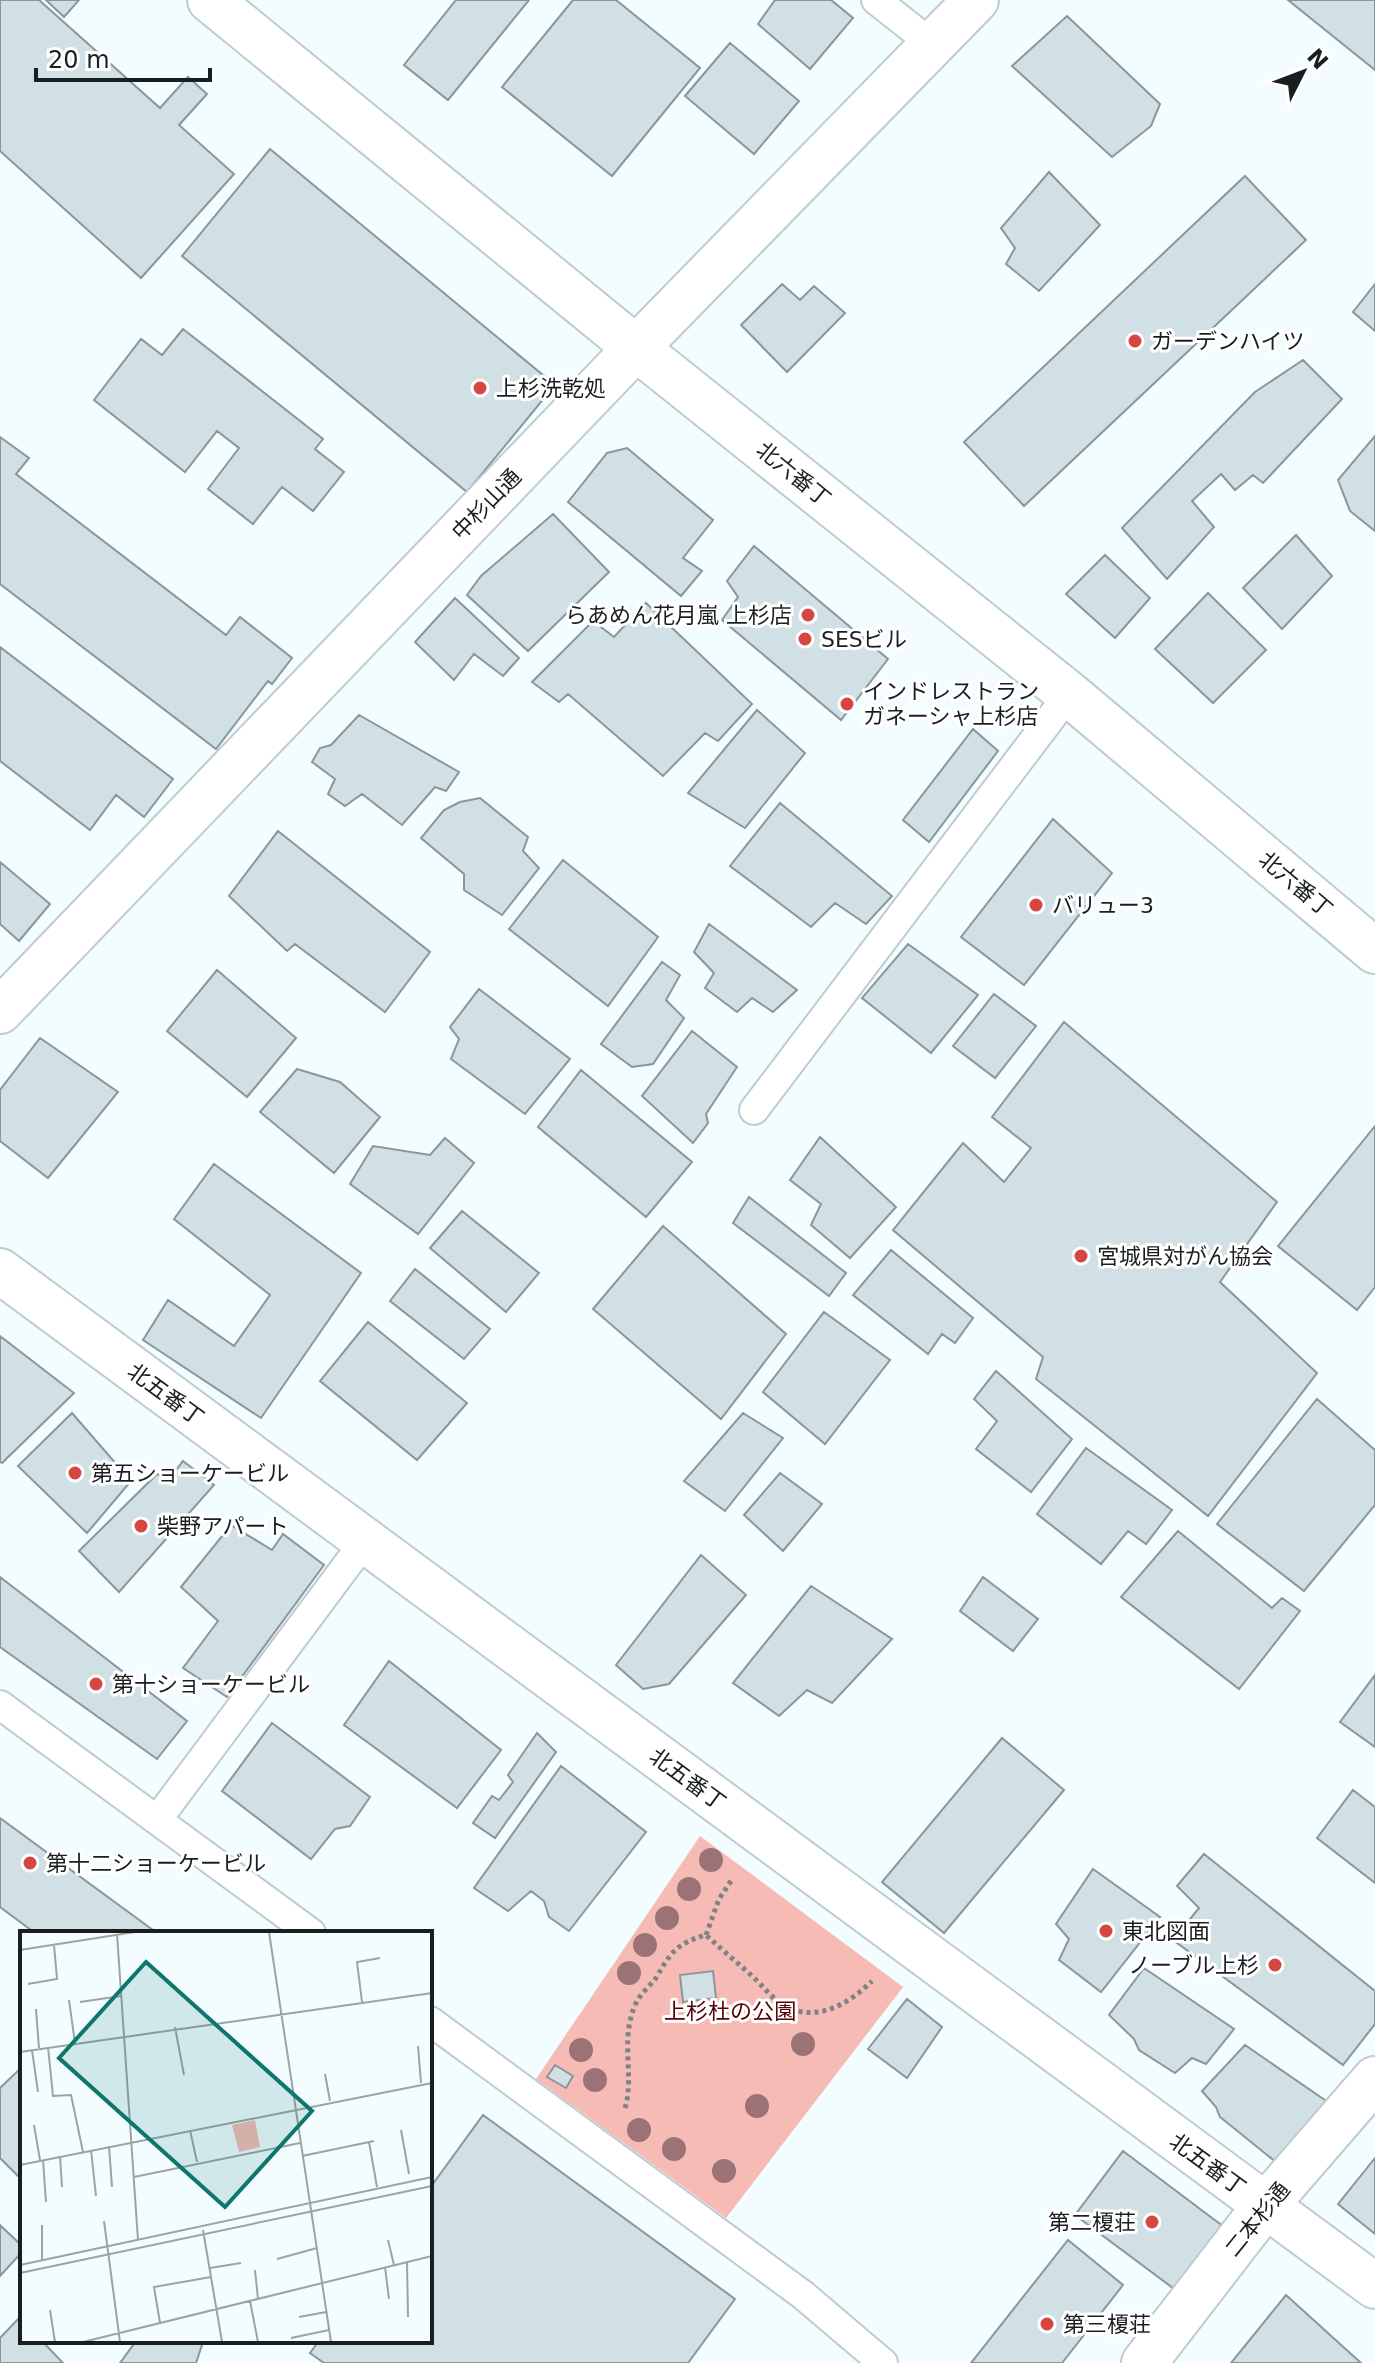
<svg xmlns="http://www.w3.org/2000/svg" width="1375" height="2363" font-family="'DejaVu Sans','Noto Sans JP',sans-serif">
<rect width="100%" height="100%" fill="#f3fcff"/>
<path fill="#f6bbb4" d="M700,1836L903,1987L726,2218L536,2079Z"/>
<path fill="#d1e0e4" stroke="#89979b" stroke-width="2" d="M0,0H39L160,108L188,77L207,94L179,125L234,174L141,278L0,151Z
M46,0H79L64,17Z
M456,0H529L448,100L404,65Z
M573,0H616L700,68L612,176L502,87Z
M775,0H831L853,18L810,69L758,24Z
M1288,0H1375V70Z
M1067,16L1160,104L1151,126L1112,157L1012,66Z
M730,43L799,101L754,154L685,96Z
M270,149L555,385L467,492L182,256Z
M1049,172L1100,225L1039,291L1006,264L1015,248L1001,228Z
M1245,176L1306,240L1024,506L964,442Z
M782,284L800,300L814,286L845,313L787,372L741,325Z
M1375,284V331L1353,312Z
M183,329L323,439L315,449L344,472L313,511L282,487L253,524L208,489L239,448L217,431L185,472L94,400L141,339L162,355Z
M1303,360L1342,399L1263,483L1253,475L1235,490L1221,474L1192,501L1214,527L1167,579L1122,528L1255,392Z
M1375,436V531L1350,511L1338,480Z
M0,437L29,458L16,474L226,635L240,617L292,658L272,684L268,681L216,749L0,584Z
M627,448L713,520L683,558L702,571L681,596L568,502L607,453Z
M553,514L609,572L528,651L467,595L481,576Z
M1296,535L1332,576L1282,629L1243,588Z
M754,546L888,659L841,720L722,620L738,597L727,581Z
M1105,555L1150,598L1115,638L1066,594Z
M1208,593L1266,650L1213,703L1155,649Z
M455,598L519,658L503,676L474,654L454,680L415,642Z
M646,603L752,704L718,741L705,733L663,776L568,694L559,702L532,682L593,621L614,637Z
M0,647L173,779L144,817L116,795L90,830L0,761Z
M757,710L805,753L745,828L688,793Z
M359,715L459,772L446,791L435,787L402,825L362,794L345,806L328,794L335,779L312,762L320,748L331,745Z
M973,729L998,751L929,842L903,820Z
M480,798L528,837L523,851L539,868L502,915L464,890V874L421,838L444,810L460,802Z
M780,803L892,896L866,924L835,903L811,927L730,866Z
M1053,819L1112,873L1024,985L961,937Z
M278,831L430,952L385,1012L295,944L287,951L229,896Z
M563,860L658,937L608,1006L509,929Z
M0,862L50,904L19,941L0,924Z
M709,924L797,990L773,1012L752,998L737,1012L705,988L714,973L694,952Z
M908,944L978,995L931,1053L862,998Z
M662,962L680,975L666,1000L684,1018L653,1064L632,1067L601,1044Z
M217,970L296,1038L247,1097L167,1031Z
M479,989L570,1059L525,1114L451,1059L459,1039L450,1027Z
M994,994L1036,1026L995,1078L953,1046Z
M1064,1022L1277,1202L1220,1282L1317,1373L1208,1516L1036,1379L1043,1357L893,1230L963,1143L1004,1182L1031,1148L992,1117Z
M692,1031L737,1067L706,1114L708,1123L693,1143L642,1096Z
M40,1038L118,1092L48,1178L0,1141V1090Z
M297,1069L340,1082L380,1117L334,1173L260,1112Z
M581,1070L692,1162L646,1217L538,1127Z
M1375,1126V1287L1357,1310L1278,1246Z
M820,1137L896,1207L850,1258L811,1225L821,1204L790,1180Z
M445,1138L474,1163L418,1234L350,1184L373,1146L430,1155Z
M214,1164L361,1273L261,1418L143,1340L168,1300L234,1346L270,1295L174,1219Z
M749,1197L846,1273L829,1296L733,1223Z
M462,1211L539,1273L506,1312L430,1248Z
M663,1226L786,1334L721,1419L593,1309Z
M891,1250L973,1318L955,1343L942,1334L928,1354L853,1295Z
M415,1269L490,1329L464,1359L390,1301Z
M824,1312L890,1360L825,1444L763,1392Z
M368,1322L467,1403L417,1460L320,1381Z
M0,1336L74,1393L2,1463L0,1462Z
M996,1371L1072,1439L1031,1492L976,1449L997,1421L974,1399Z
M1317,1399L1375,1450V1505L1304,1591L1217,1524Z
M72,1413L131,1481L87,1533L18,1466Z
M743,1413L783,1438L725,1511L684,1481Z
M1086,1448L1172,1510L1146,1544L1128,1531L1101,1564L1037,1514Z
M183,1461L214,1485L119,1592L79,1551L157,1474L169,1479Z
M780,1473L822,1504L783,1551L744,1515Z
M231,1525L272,1550L283,1534L324,1565L227,1697L183,1668L218,1621L181,1587Z
M1178,1531L1272,1608L1282,1598L1300,1611L1239,1689L1121,1597Z
M701,1555L746,1595L669,1684L643,1689L616,1665Z
M0,1577L187,1721L157,1759L0,1647Z
M983,1577L1038,1619L1013,1651L960,1611Z
M811,1586L892,1639L832,1703L807,1690L779,1716L733,1683Z
M389,1661L501,1750L457,1808L344,1725Z
M1375,1675V1747L1340,1722Z
M272,1723L370,1797L350,1826L335,1829L311,1859L222,1791Z
M537,1733L556,1752L495,1838L473,1823L492,1796L499,1800L513,1782L508,1775Z
M1002,1738L1064,1790L944,1933L882,1882Z
M561,1766L646,1832L569,1931L549,1917L544,1901L531,1891L508,1911L474,1888Z
M1353,1790L1375,1807V1883L1317,1838Z
M0,1818L157,1933H35L0,1907Z
M1204,1854L1375,1991V2024L1343,2065L1173,1940L1199,1908L1177,1886Z
M1093,1869L1160,1917L1101,1992L1059,1960L1069,1939L1056,1924Z
M1144,1968L1234,2029L1206,2064L1192,2058L1175,2073L1139,2050L1134,2039L1109,2015Z
M713,1971L716,1998L683,2002L680,1975Z
M907,1999L942,2027L907,2078L868,2049Z
M1245,2045L1332,2105L1282,2167L1220,2117L1216,2107L1202,2091Z
M555,2065L573,2076L566,2088L547,2077Z
M22,2067V2180L0,2158V2088Z
M483,2115L735,2299L688,2363H324L310,2353L319,2341H430V2188Z
M1123,2151L1228,2230L1181,2294L1075,2215Z
M1375,2158V2234L1338,2204Z
M0,2225L22,2246V2252L0,2276Z
M1068,2240L1123,2285L1062,2363H971Z
M1286,2295L1361,2363H1231Z
M20,2317L22,2320V2341H42L63,2363H0V2338Z
M136,2341H197L202,2345L196,2363H120Z"/>
<g fill="none" stroke-linecap="round" stroke-linejoin="round">
<g stroke="#bdccd0" stroke-width="32">
<path id="service" d="M876,0L933,45
M754,1110L1069,694
M0,1705L311,1933
M157,1820L365,1541
M430,2021L803,2295L883,2363"/>
</g>
<g stroke="#bdccd0" stroke-width="48">
<path id="minor" d="M0,1011L636,348
M0,1271L1375,2286
M1144,2363L1265,2206L1375,2079"/>
</g>
<g stroke="#bdccd0" stroke-width="48">
<path id="tertiary" d="M210,0L636,348L1069,694L1375,951
M636,348L976,0"/>
</g>
<path stroke="#7d8486" stroke-width="5" stroke-dasharray="4 4" stroke-linecap="butt" d="M706,1935L719,1899L733,1878
M625,2108C635,2075 619,2040 636,2003C641,1993 650,1986 656,1978C671,1952 677,1943 706,1935C721,1949 737,1962 752,1976C760,1983 766,1991 774,1998C807,2027 845,2008 872,1981"/>
<use href="#service" stroke="#fff" stroke-width="28"/>
<use href="#minor" stroke="#fff" stroke-width="44"/>
<use href="#tertiary" stroke="#fff" stroke-width="44"/>
</g>
<g fill="#9b7276">
<circle cx="711" cy="1860" r="12"/>
<circle cx="689" cy="1889" r="12"/>
<circle cx="667" cy="1918" r="12"/>
<circle cx="645" cy="1945" r="12"/>
<circle cx="629" cy="1973" r="12"/>
<circle cx="803" cy="2044" r="12"/>
<circle cx="581" cy="2050" r="12"/>
<circle cx="595" cy="2080" r="12"/>
<circle cx="757" cy="2106" r="12"/>
<circle cx="639" cy="2130" r="12"/>
<circle cx="674" cy="2149" r="12"/>
<circle cx="724" cy="2171" r="12"/>
</g>
<g fill="#d54640" stroke="#fff" stroke-width="3">
<circle cx="1135" cy="341" r="8"/>
<circle cx="480" cy="388" r="8"/>
<circle cx="808" cy="615" r="8"/>
<circle cx="805" cy="639" r="8"/>
<circle cx="847" cy="704" r="8"/>
<circle cx="1036" cy="905" r="8"/>
<circle cx="1081" cy="1256" r="8"/>
<circle cx="75" cy="1473" r="8"/>
<circle cx="141" cy="1526" r="8"/>
<circle cx="96" cy="1684" r="8"/>
<circle cx="30" cy="1863" r="8"/>
<circle cx="1106" cy="1931" r="8"/>
<circle cx="1275" cy="1965" r="8"/>
<circle cx="1152" cy="2222" r="8"/>
<circle cx="1047" cy="2324" r="8"/>
</g>
<g text-anchor="middle" stroke-width="6" stroke-linejoin="round" paint-order="stroke">
<g font-size="22" fill="#191e1f" stroke="#fff" text-anchor="start">
<text x="1151" y="349">ガーデンハイツ</text>
<text x="496" y="396">上杉洗乾処</text>
<text x="792" y="623" text-anchor="end">らあめん花月嵐 上杉店</text>
<text x="821" y="647">SESビル</text>
<text x="863" y="699">インドレストラン<tspan x="863" dy="25">ガネーシャ上杉店</tspan></text>
<text x="1052" y="913">バリュー3</text>
<text x="1097" y="1264">宮城県対がん協会</text>
<text x="91" y="1481">第五ショーケービル</text>
<text x="157" y="1534">柴野アパート</text>
<text x="112" y="1692">第十ショーケービル</text>
<text x="46" y="1871">第十二ショーケービル</text>
<text x="1122" y="1939">東北図面</text>
<text x="1259" y="1973" text-anchor="end">ノーブル上杉</text>
<text x="1136" y="2230" text-anchor="end">第二榎荘</text>
<text x="1063" y="2332">第三榎荘</text>
</g>
<g font-size="22" fill="#191e1f" stroke="#fff">
<text transform="translate(794 474) rotate(39)" y="8">北六番丁</text>
<text transform="translate(486 504) rotate(-46)" y="8">中杉山通</text>
<text transform="translate(1296 884) rotate(40)" y="8">北六番丁</text>
<text transform="translate(166 1394) rotate(36)" y="8">北五番丁</text>
<text transform="translate(688 1779) rotate(36)" y="8">北五番丁</text>
<text transform="translate(1208 2164) rotate(36)" y="8">北五番丁</text>
<text transform="translate(1257 2219) rotate(-51)" y="8">二本杉通</text>
</g>
<g font-size="22" fill="#530105" stroke="#fff">
<text x="730" y="2019">上杉杜の公園</text>
</g>
</g>
<g transform="translate(20 1931)">
<rect width="412" height="412" fill="#f3fcff"/>
<path d="M235,189L240,216L219,221L212,194Z" fill="#f6bbb4"/>
<path fill="none" stroke="#9ca3a5" stroke-width="2" d="M249,1L311,411M97,3L118,309M0,19L115,1M8,53L37,48L34,14M49,69L55,112M60,71L101,65M342,71L337,31L360,27M16,78L19,117M155,96L164,144M398,115L401,152M28,116L33,165L51,164L63,221M12,119L18,161M0,121L412,62M305,143L310,170M14,194L20,229M170,199L177,231M381,199L389,243M349,211L357,256M89,215L92,256M71,219L76,265M40,225L42,256M282,225L354,210M23,229L26,271M0,234L412,152M114,246L280,212M84,290L100,411M183,299L202,411M368,309L374,334M257,328L297,317M22,330V294M387,331L388,386M0,334L412,246M365,336L369,368M190,337L221,332M235,339L238,368M0,342L412,255M230,370L238,411M30,379L35,411M279,386L306,381M140,392L134,356L191,346M271,407L309,399M63,411L412,325"/>
<path fill="#0f766e" fill-opacity="0.15" stroke="#0f766e" stroke-width="4" d="M126,31L292,180L205,276L39,127Z"/>
<rect width="412" height="412" fill="none" stroke="#191e1f" stroke-width="4"/>
</g>
<g transform="translate(1303 72) rotate(48)" stroke="#ffffff" stroke-width="6" paint-order="stroke">
<path d="M0-6L14 30L0 20L-14 30Z" fill="#191e1f"/>
<text y="-12" font-size="22" font-weight="bold" text-anchor="middle" fill="#191e1f">N</text>
</g>
<path d="M36 68v12h174v-12" fill="none" stroke="#191e1f" stroke-width="4"/>
<text x="48" y="68" font-size="24" fill="#191e1f" stroke="#ffffff" stroke-width="6" paint-order="stroke">20 m</text>
</svg>
